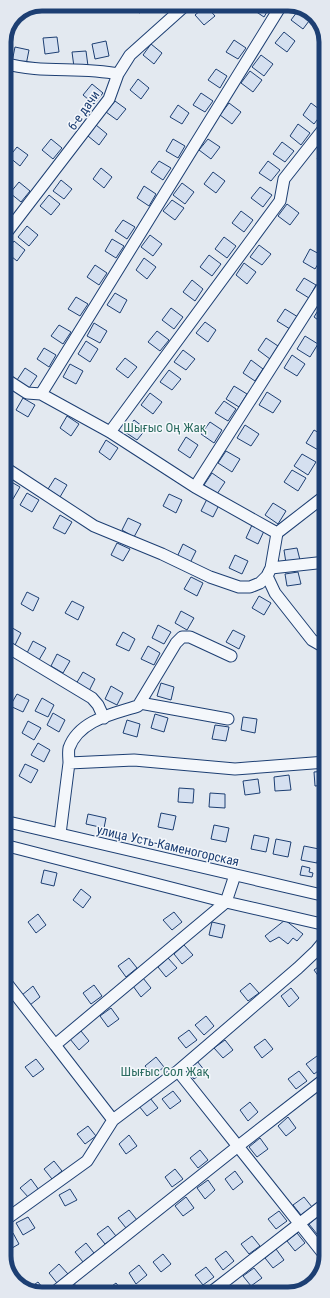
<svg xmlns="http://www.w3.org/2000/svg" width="330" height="1298" font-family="'Roboto Condensed',sans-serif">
<rect width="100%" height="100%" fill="#f4f7fb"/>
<path fill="#e3e9f0" stroke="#687fa3" d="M42,4H293L315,15L325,35L326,1256L317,1281L295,1293L37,1294L15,1283L5,1263L4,42L15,15Z"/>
<path fill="#d5e0f0" stroke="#1d3f73" d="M135,4H151L152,7L139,13Z
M255,4H270L271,5L264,17L252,9Z
M206,6L215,16L204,25L195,15Z
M300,8L312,17L303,29L291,20Z
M284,32L295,41L287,52L275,43Z
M57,37L59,52L45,54L43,38Z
M234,40L246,48L238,59L226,52Z
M4,41L10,44L4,58Z
M106,41L109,56L95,59L92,44Z
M151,44L162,53L154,64L143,55Z
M15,47L29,50L26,65L12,62Z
M86,51L88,66L74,67L72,52Z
M261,55L273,64L264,76L252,67Z
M216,69L227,76L220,88L208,80Z
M250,71L262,80L253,92L241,83Z
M138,79L149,88L141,99L130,90Z
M92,84L103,93L94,104L83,95Z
M201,93L213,101L205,112L193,105Z
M115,101L126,109L117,120L106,112Z
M229,103L241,112L232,124L220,115Z
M311,103L323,112L314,124L303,115Z
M178,105L189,113L182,124L170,117Z
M298,124L310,133L301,145L290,136Z
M96,125L107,134L99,145L88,136Z
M51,139L62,148L53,159L42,150Z
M173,139L185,146L178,158L166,151Z
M208,139L220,147L211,159L199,150Z
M282,142L294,151L285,162L273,154Z
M17,147L28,155L20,166L9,157Z
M325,148V165L317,159Z
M159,161L171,168L163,180L151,172Z
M268,161L280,170L271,181L259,173Z
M101,168L112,177L104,188L93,179Z
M213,172L225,181L216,193L204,184Z
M61,180L72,189L64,199L53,191Z
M19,182L30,191L21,202L10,193Z
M182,183L194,192L185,204L173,195Z
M144,186L156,194L149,206L137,198Z
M260,187L272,195L263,207L251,198Z
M49,195L60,204L51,215L40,206Z
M172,200L184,208L175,220L163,211Z
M287,204L299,213L290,225L278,216Z
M4,211L11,217L4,226Z
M241,211L253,220L244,232L232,223Z
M123,220L135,227L127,239L115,231Z
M27,226L38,235L29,246L18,237Z
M150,235L162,244L153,256L141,247Z
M224,237L236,246L227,258L215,249Z
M325,238V251L319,248Z
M112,239L124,246L116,258L105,251Z
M14,241L25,250L17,261L6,252Z
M259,245L271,254L262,265L250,257Z
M310,249L323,256L315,269L303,262Z
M209,255L221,264L212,276L200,267Z
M144,258L156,267L147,279L136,270Z
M244,263L256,272L247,284L236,275Z
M95,265L107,273L99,285L87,277Z
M304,278L316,285L309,298L296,290Z
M192,280L203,289L195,301L183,292Z
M4,285L11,290L4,298Z
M115,293L127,300L120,313L107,305Z
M76,297L88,304L80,316L68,309Z
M322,304L325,307V325L314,317Z
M171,308L183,317L174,329L162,320Z
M285,309L298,317L290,329L277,321Z
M205,322L216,330L208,342L196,333Z
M94,323L107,331L100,343L87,336Z
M59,325L71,332L63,344L51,336Z
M157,331L169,340L160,351L148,342Z
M305,336L318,344L310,357L297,349Z
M266,338L278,346L270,359L258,350Z
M86,341L98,349L90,362L78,354Z
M44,348L56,355L49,367L37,359Z
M183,350L195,359L186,370L174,362Z
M292,355L305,364L297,376L284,368Z
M125,358L137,367L128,378L116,369Z
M251,360L263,369L255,381L243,373Z
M70,364L83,371L76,384L63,377Z
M25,368L37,376L29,388L17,380Z
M169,370L181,379L172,390L160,382Z
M234,386L247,394L239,407L226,399Z
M267,392L281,401L273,413L259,405Z
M150,393L162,402L153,414L141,405Z
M23,398L35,405L28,417L16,410Z
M224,401L236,409L228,421L215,413Z
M67,416L79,424L71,436L60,428Z
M134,420L146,429L137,440L125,432Z
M210,422L222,430L214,443L201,434Z
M245,425L259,434L251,446L237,438Z
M314,430L326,437V442L320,451L306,443Z
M186,437L198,445L190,458L178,450Z
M106,440L118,448L110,460L99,452Z
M226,451L240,459L232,472L218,463Z
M302,454L316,462L308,475L294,466Z
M292,470L306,478L298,491L284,482Z
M212,473L225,482L217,494L204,485Z
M55,478L67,485L60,497L48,489Z
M8,480L20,487L13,499L4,494V486Z
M27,493L39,500L32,512L20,505Z
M169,494L182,500L176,513L163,506Z
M207,499L219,505L213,517L201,511Z
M273,503L286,511L278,524L265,515Z
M60,515L72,522L65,534L53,528Z
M128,518L141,524L134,537L122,530Z
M252,525L264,531L258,544L246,538Z
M117,543L130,549L123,561L111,555Z
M183,544L196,551L190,563L177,557Z
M297,548L300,560L286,563L284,550Z
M235,555L248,561L242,574L229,568Z
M298,572L301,584L287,586L285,574Z
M191,577L203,583L197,596L184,589Z
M27,592L39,598L33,611L21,604Z
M259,596L271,603L264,615L252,608Z
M72,601L84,607L78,620L65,613Z
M181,611L194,618L187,630L175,623Z
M158,625L171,632L164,644L152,638Z
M9,626L21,633L15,645L4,640V635Z
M233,630L245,636L239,649L226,642Z
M123,632L135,639L129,651L116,645Z
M33,641L46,648L39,660L27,653Z
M148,646L160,653L154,665L141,659Z
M57,654L70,661L63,673L51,666Z
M83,672L95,679L89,691L76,684Z
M161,683L174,687L171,700L157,696Z
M111,686L123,693L117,705L105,699Z
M17,694L29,700L23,712L10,706Z
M42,698L54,705L48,717L35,711Z
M53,713L65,720L59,732L47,725Z
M155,714L168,718L164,732L151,728Z
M243,717L257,719L255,733L241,730Z
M127,720L140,724L137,737L123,733Z
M28,721L41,728L34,740L22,733Z
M215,725L229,727L226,741L212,739Z
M38,743L50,750L44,762L31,755Z
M25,764L38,770L31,783L19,776Z
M326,771V785L315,786L314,772Z
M289,775L291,790L275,791L274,777Z
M258,779L260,793L245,795L243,781Z
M179,788L194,789L193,803L178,802Z
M210,793L225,794V808L209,807Z
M161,813L176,816L173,830L158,827Z
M88,814L106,818L104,828L86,824Z
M214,825L229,828L226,842L211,839Z
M254,835L269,838L266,852L251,849Z
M276,839L291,842L288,857L273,854Z
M304,846L319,849L317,863L301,860Z
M302,866L310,868L309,872L313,873L312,877L300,875Z
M44,870L57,873L54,886L41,883Z
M81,889L91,897L83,908L73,900Z
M174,912L182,922L172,930L163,920Z
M38,914L46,925L36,933L28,922Z
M285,920L303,934L297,941L293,938L288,944L279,937L270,942L265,936Z
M212,922L225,925L222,938L209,935Z
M184,945L193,955L182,964L174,954Z
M129,958L137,968L126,977L118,966Z
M168,958L177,968L166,977L158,967Z
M325,962L326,978L322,981L314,970Z
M143,978L151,988L141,997L133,986Z
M250,983L259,993L248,1001L240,991Z
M94,985L102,996L91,1004L83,993Z
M33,986L40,997L30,1005L22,995Z
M291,988L299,998L289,1007L281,996Z
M111,1008L119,1019L108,1027L100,1016Z
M206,1016L214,1026L204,1035L195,1025Z
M189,1030L197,1040L186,1048L178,1038Z
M81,1031L89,1041L79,1050L70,1039Z
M265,1039L273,1049L262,1058L254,1047Z
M225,1040L233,1050L223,1058L214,1048Z
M317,1056L325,1066L314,1074L306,1064Z
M156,1057L164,1067L153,1076L145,1066Z
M36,1059L44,1069L33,1077L25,1067Z
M197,1061L205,1071L194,1079L186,1069Z
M299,1071L307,1081L296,1089L288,1079Z
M173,1091L181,1101L170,1109L162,1099Z
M150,1098L158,1108L147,1116L139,1106Z
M250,1102L258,1112L248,1121L240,1110Z
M288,1117L296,1128L286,1136L278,1126Z
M88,1126L96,1136L85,1144L77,1134Z
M129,1135L137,1146L126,1154L119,1144Z
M260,1138L268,1149L257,1157L249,1147Z
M200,1150L208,1160L198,1168L190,1158Z
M54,1161L62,1171L52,1179L44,1169Z
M175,1169L183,1179L172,1187L165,1177Z
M235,1171L243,1182L233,1190L225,1179Z
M31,1179L39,1190L29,1198L20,1188Z
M208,1180L215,1190L205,1199L197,1188Z
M70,1189L77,1200L65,1206L59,1195Z
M186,1197L194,1208L183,1216L175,1206Z
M304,1197L312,1207L301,1215L293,1205Z
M129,1210L137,1220L126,1228L118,1218Z
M279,1211L287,1221L276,1229L268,1219Z
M320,1215L326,1223V1227L317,1234L309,1224Z
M28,1217L35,1228L23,1235L16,1223Z
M108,1226L116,1236L105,1244L97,1234Z
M13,1233L19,1244L7,1251L5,1246V1238Z
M297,1233L305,1243L295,1251L287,1241Z
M252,1236L260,1246L249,1254L241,1244Z
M86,1243L94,1253L83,1262L75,1252Z
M276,1249L284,1260L273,1268L265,1258Z
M226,1251L234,1261L223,1270L215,1259Z
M163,1254L171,1264L161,1272L153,1262Z
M59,1264L68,1274L57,1283L49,1273Z
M139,1265L147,1275L136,1284L129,1273Z
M206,1267L214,1277L203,1285L195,1275Z
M254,1268L262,1278L251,1286L243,1276Z
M38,1282L46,1292L43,1294H37L28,1289Z
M73,1282L81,1293L65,1294L62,1291Z
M116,1283L124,1293L107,1294L105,1291Z"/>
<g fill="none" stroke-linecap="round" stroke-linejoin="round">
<g stroke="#1d3f73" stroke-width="13">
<path id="minor" d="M4,63C41,74 80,66 118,74
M4,236L109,99L118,74L130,55L187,4
M4,378L27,393L41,394L110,432L195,487L325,283
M41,394L282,4
M110,432L280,201L284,179L325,127
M4,467L94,526L162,554L210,577L239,587H250L260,583L267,576L271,568L277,533L326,495
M195,487L277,533
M271,568L326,562
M267,576L275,593L312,640L326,648
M4,645L92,698L98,705L104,718
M140,703L228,719
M69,763C69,759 68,752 69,748C79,720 113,714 138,706L176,643L182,637H190L231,656
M4,821L326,896
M60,834L69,763L134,760L235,769L326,762
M4,845L226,902L326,925
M5,981L55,1045L226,902L235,875
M55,1045L113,1120
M178,1071L326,1257
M5,1220L87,1161L113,1120L178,1071L298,968L316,951L326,939
M210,1293L326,1203
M52,1294L237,1147L326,1078"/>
</g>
<use href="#minor" stroke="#f4f7fb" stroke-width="11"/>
</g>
<g text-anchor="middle" stroke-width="3" stroke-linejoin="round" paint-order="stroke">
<g font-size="13" fill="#1d3f73" stroke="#f4f7fb">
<text transform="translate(83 110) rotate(-55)" y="5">6-е дачи</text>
<text transform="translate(168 845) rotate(13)" y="5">улица Усть-Каменогорская</text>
</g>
<g font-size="13" fill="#2c6c60" stroke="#f4f7fb">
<text x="165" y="432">Шығыс Оң Жақ</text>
<text x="165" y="1076">Шығыс Сол Жақ</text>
</g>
</g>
<path d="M0 0H330V1298H0ZM42 11H288A31 31 0 0 1 319 42V1256A31 31 0 0 1 288 1287H42A31 31 0 0 1 11 1256V42A31 31 0 0 1 42 11Z" fill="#e3e8f0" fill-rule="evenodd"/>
<path fill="none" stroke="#1d3f73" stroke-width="5" d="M42 11H288A31 31 0 0 1 319 42V1256A31 31 0 0 1 288 1287H42A31 31 0 0 1 11 1256V42A31 31 0 0 1 42 11Z"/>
</svg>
